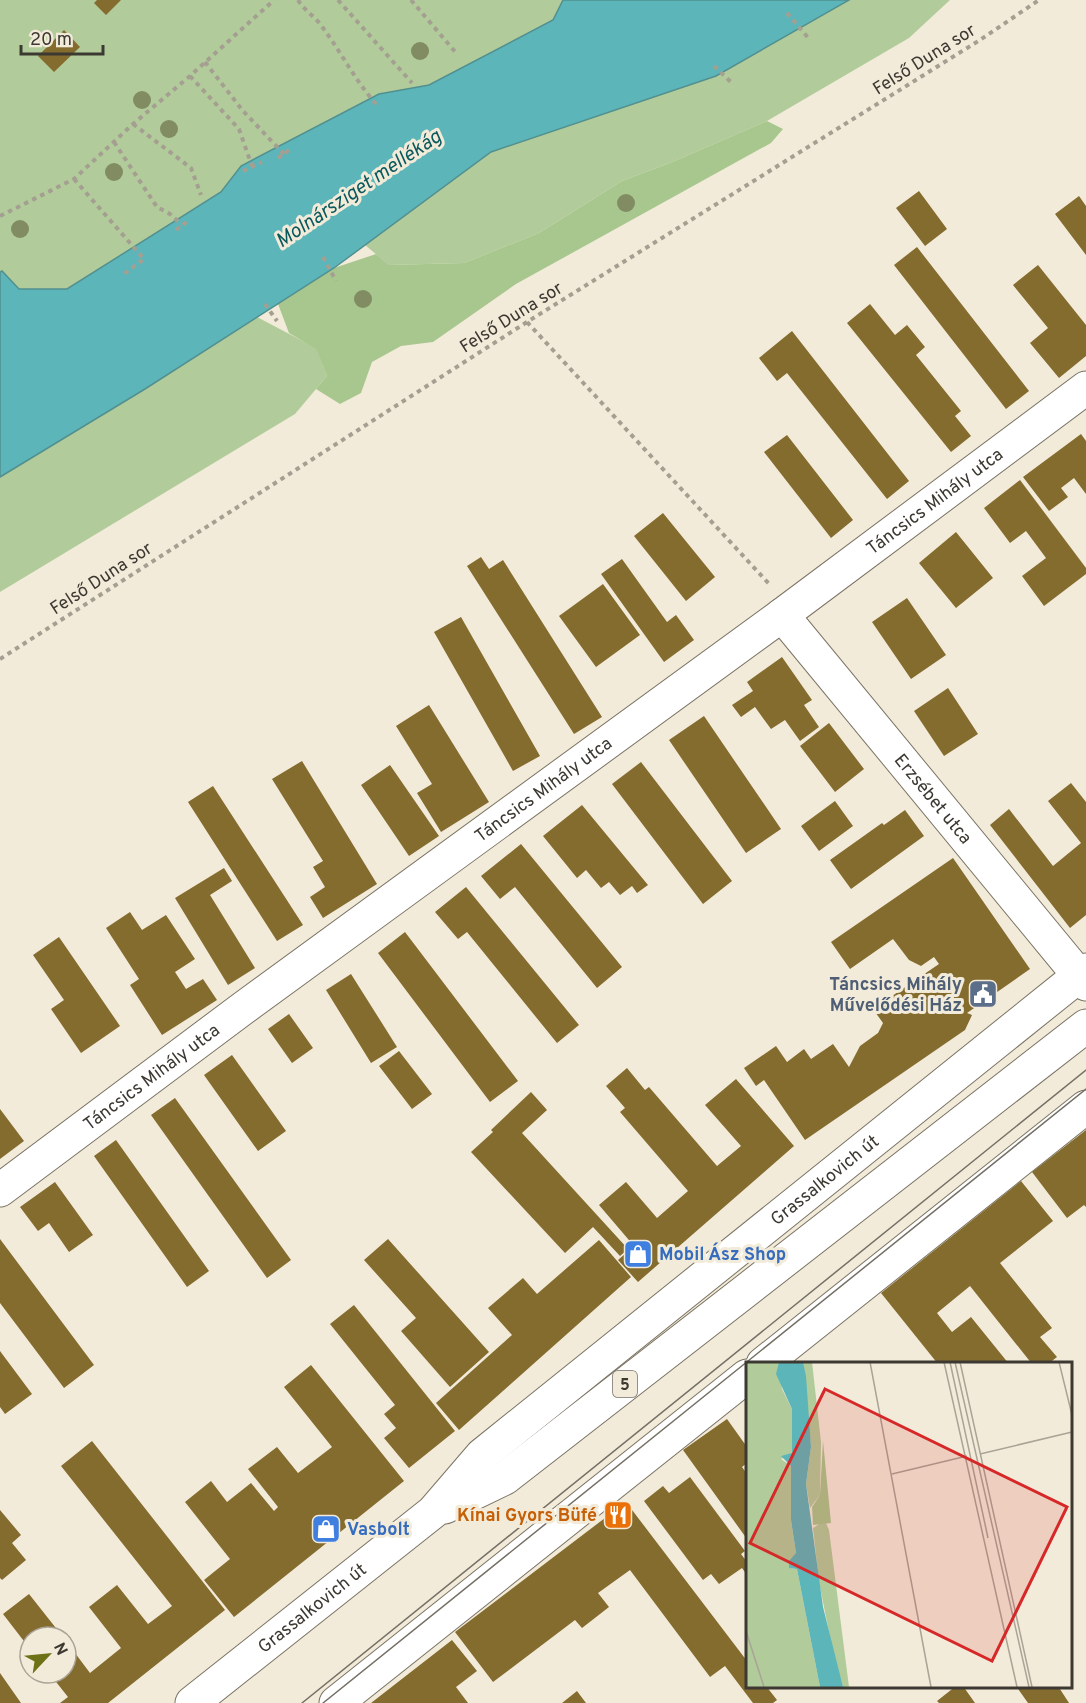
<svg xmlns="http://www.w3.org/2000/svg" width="1086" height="1703" font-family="Overpass,sans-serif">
<rect width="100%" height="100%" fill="#f3ebd9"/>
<path fill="#b1cc9a" d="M0,0H563L553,20L429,85L379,94L241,166L221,192L67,289H19L2,271L0,272Z
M849,0H950L909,38L767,121L670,163L622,181L539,233L464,263L389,265L365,245L491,152L716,76Z
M257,317L316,348L327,376L295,414L0,592V477Z"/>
<path fill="#a8c78e" d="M767,121L783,129L771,143L516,284L433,342L401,346L372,362L361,393L340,404L316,389L327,376L316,349L289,333L278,304L334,268L376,254L389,265L464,263L539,233L622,181L670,163Z"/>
<path fill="#5cb5b9" stroke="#529090" stroke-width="1.5" d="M563,0H849L716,76L491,152L334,268L145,389L0,477V272L2,271L19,289H67L221,192L241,166L379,94L429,85L553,20Z"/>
<path fill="#846b2e" d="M97,0H121L106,15L94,3Z
M64,30L80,47L54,72L38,56Z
M919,191L947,229L925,246L896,208Z
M1079,196L1086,206V255L1055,214Z
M917,247L1029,391L1006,409L894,265Z
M1038,265L1086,325V356L1059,378L1030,343L1048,328L1013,285Z
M870,304L895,335L907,325L925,347L916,355L961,411L955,416L971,436L951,452L847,323Z
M792,331L909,481L887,499L787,373L777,381L759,358Z
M1081,434L1086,441V494L1074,478L1061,488L1068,497L1049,511L1023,477Z
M787,435L853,520L831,538L764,452Z
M1020,480L1086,568V574L1044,606L1022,576L1046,558L1026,531L1010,543L984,508Z
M663,513L715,577L686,601L634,536Z
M956,532L993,578L956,608L919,563Z
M481,557L489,569L503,560L602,717L574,734L467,566Z
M622,559L667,622L676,615L694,640L664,662L601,574Z
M603,584L640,635L596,667L559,616Z
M907,598L946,655L911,679L872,622Z
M461,617L540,756L513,771L434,632Z
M782,657L812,700L804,705L819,727L800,741L785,720L771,729L755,707L741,717L732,705L753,691L747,682Z
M948,688L978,734L944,756L914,711Z
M429,705L489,802L441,832L417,793L432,784L396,726Z
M704,716L781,829L746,853L669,740Z
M829,723L864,769L835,792L800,746Z
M302,761L377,884L323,918L310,897L325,887L313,867L323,861L272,779Z
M641,762L732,881L703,904L612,784Z
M390,765L439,836L409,856L361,785Z
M1071,783L1086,802V915L1070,928L990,825L1009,809L1053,866L1081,843L1048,801Z
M213,786L303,925L277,941L188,802Z
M835,801L853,826L819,851L801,826Z
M582,805L648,885L637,893L632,886L620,895L609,882L601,888L586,870L577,878L543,836Z
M905,810L924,836L851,889L830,860L882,823L884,825Z
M521,844L622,967L597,988L515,887L500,899L481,876Z
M953,858L1030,969L967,1013L972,1015L965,1030L805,1140L764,1080L756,1086L744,1068L776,1046L787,1062L804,1049L811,1059L833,1044L849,1067L860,1046L878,1033L883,1023L873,1009L939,964L934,957L921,966L909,960L893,939L850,969L831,942Z
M224,868L232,881L210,895L255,968L228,985L175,898Z
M466,887L579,1025L557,1043L467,932L458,939L435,912Z
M130,912L142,930L166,915L195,959L175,972L186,989L203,979L217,1000L162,1035L130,985L139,979L106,928Z
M405,932L518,1081L490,1102L378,953Z
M59,937L120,1026L81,1053L51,1009L64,1000L33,955Z
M351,974L397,1047L371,1063L326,990Z
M289,1014L313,1048L292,1063L268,1029Z
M399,1051L432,1094L412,1109L379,1066Z
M232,1055L286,1131L258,1151L204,1075Z
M627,1068L645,1090L649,1087L717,1166L741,1146L705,1105L736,1079L794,1146L638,1282L618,1260L634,1246L599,1205L626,1182L657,1218L688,1191L620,1112L625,1108L606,1086Z
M531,1092L547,1110L522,1133L628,1249L620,1256L593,1227L565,1253L471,1152L493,1132L491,1130Z
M175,1098L291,1260L267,1278L151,1115Z
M0,1109L24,1141L0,1159Z
M1086,1130V1207L1084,1205L1067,1218L1032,1172Z
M116,1140L209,1271L187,1287L94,1156Z
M1021,1181L1053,1221L1000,1263L1052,1328L1040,1337L1057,1357L1048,1364H1032L970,1286L937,1313L952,1332L971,1317L1009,1364H938L881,1293Z
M55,1182L93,1235L69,1252L49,1223L38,1231L20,1207Z
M0,1239L94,1365L64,1388L0,1303Z
M388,1239L489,1352L450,1387L401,1331L416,1318L364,1260Z
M599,1240L631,1277L459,1430L436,1403L512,1335L488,1308L523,1278L537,1294Z
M354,1305L455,1431L409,1468L384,1438L396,1428L384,1414L395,1405L330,1324Z
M0,1351L32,1394L5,1414L0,1407Z
M311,1365L404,1481L234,1617L204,1580L230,1559L185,1502L211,1481L227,1502L251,1483L274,1511L278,1507L248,1469L277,1447L298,1473L332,1447L284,1387Z
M727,1419L747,1447V1463L742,1467L747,1474V1539L683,1450Z
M92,1441L225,1610L108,1703H60L68,1697L49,1673H66V1641L90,1673L121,1648L89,1607L117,1585L148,1624L172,1606L61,1466Z
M690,1477L745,1551L741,1554L747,1562V1575L742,1568L719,1584L711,1574L703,1580L644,1501L663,1486L669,1493Z
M626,1502L747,1661V1686H766L777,1700L773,1703H753L725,1666L710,1677L630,1570L598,1593L609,1607L582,1628L575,1620L493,1682L455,1632Z
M0,1510L21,1535L12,1543L26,1560L2,1580L0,1578Z
M29,1594L63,1637H30V1649L3,1614Z
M452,1640L477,1671L456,1687L468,1703H371Z
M0,1673L21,1703H0Z
M956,1686H963L975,1703H939L937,1701Z
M1016,1686H1058L1069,1703H1028Z
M577,1691L586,1703H562Z"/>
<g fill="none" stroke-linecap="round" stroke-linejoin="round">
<g stroke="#7b7465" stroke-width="35">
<g id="minor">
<path id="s1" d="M782,615L1086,984"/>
<path id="s2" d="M0,1190L242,1009L782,615L1086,388"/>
<path d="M763,1364L1086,1107"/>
<path d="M336,1703L747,1376"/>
</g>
</g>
<g stroke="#7b7465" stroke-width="35">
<g id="major">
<path d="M445,1507L505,1478L1086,1026"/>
<path id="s3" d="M192,1703L433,1512L482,1455L1086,970"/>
</g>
</g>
<path stroke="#a59f92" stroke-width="4" stroke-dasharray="4.5 4.5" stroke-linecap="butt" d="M298,0C304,10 313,15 320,24C340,50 354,79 376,104
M338,0L412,83
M411,0L457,54
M787,13L810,40
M205,62L243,111L284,154
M714,66L731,82
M190,76L239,129L252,166
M133,124L191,168L201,195
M114,142L157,207L170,214L182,225
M278,158L292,148
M243,171L262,162
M74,179L144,259L124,274
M0,216L74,179L133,124L190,76L274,0
M176,230L189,220
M323,257L336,281
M265,304L277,321
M527,322L771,586
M0,659L527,322L980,40L1039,0"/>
<use href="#minor" stroke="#fff" stroke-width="33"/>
<use href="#major" stroke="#fff" stroke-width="33"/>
<path stroke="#757066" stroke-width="1.5" d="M302,1703L1086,1070
M323,1703L1086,1089"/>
</g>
<g fill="#818c62">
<circle cx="420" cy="51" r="9"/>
<circle cx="142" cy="100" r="9"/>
<circle cx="169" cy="129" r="9"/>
<circle cx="114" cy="172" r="9"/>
<circle cx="626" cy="203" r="9"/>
<circle cx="20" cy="229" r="9"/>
<circle cx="363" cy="299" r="9"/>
</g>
<defs>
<g id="civic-square" transform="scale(1.5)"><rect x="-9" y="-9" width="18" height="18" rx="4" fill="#5c6f8a" stroke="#f3ebd9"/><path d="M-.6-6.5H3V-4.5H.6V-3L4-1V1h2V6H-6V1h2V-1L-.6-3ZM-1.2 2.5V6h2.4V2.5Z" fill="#fff"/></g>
<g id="shop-square" transform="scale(1.5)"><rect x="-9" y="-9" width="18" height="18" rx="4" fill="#3f7fe0" stroke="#f3ebd9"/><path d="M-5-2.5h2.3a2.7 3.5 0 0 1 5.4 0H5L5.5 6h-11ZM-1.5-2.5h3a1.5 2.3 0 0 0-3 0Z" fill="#fff"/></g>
<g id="restaurant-square" transform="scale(1.5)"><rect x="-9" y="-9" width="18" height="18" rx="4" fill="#e8710a" stroke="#f3ebd9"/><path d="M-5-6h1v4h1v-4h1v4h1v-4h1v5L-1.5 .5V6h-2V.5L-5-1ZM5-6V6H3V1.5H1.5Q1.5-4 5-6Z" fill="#fff"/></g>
</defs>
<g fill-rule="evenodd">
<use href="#civic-square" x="983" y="994"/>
<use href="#shop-square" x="638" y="1254"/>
<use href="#restaurant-square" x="618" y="1515"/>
<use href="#shop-square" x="326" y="1529"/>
</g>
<g text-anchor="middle" stroke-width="6" stroke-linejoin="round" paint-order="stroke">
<rect fill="#f3ebd9" stroke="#736e64" stroke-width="1.5" x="613" y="1371" width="24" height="26" rx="4.5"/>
<g font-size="16" font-weight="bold" fill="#3c3832">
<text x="625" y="1390">5</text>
</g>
<g font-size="18" fill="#3c3832" stroke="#f3ebd9">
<text transform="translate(924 59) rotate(-32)" y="6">Felső Duna sor</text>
<text transform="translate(511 317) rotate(-32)" y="6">Felső Duna sor</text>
<text dy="6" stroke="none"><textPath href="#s2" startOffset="1161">Táncsics Mihály utca</textPath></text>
<text transform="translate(101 578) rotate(-33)" y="6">Felső Duna sor</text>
<text dy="6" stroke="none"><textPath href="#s2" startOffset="675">Táncsics Mihály utca</textPath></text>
<text dy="6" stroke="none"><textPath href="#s1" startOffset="238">Erzsébet utca</textPath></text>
<text dy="6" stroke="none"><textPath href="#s2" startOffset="189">Táncsics Mihály utca</textPath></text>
<text dy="6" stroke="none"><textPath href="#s3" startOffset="822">Grassalkovich út</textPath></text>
<text dy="6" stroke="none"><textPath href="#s3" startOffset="153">Grassalkovich út</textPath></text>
</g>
<g font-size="18" font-weight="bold" fill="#4e5e75" stroke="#f3ebd9" text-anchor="end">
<text x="962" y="990">Táncsics Mihály<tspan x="962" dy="21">Művelődési Ház</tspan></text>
</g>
<g font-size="18" font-weight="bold" fill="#366cbe" stroke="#f3ebd9" text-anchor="start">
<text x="659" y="1260">Mobil Ász Shop</text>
<text x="347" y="1535">Vasbolt</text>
</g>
<g font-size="18" font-weight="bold" fill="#c56008" stroke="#f3ebd9" text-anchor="end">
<text x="597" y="1521">Kínai Gyors Büfé</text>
</g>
<g font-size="20" font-style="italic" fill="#09595d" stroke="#f3ebd9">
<text transform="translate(358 188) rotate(-34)" y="7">Molnársziget mellékág</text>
</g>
</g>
<g transform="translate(746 1362)">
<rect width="326" height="326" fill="#f3ebd9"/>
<path d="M0,0H33L36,27L46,47L47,91L35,97L45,104V158L50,191L44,206L51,207L74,325H0ZM57,0H66L75,80L74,133L64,146L60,122L65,85ZM76,160L80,161L83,168L103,325H97L88,295L73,220L67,166Z" fill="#b1cc9a"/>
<path d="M77,79L85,161L67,163L66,145L74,133Z" fill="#a8c78e"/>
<path d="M33,0H57L60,14L65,85L60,122L77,245L97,325H74L51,207L43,206V199L50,191L45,158V104L35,94L46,91V47L30,12Z" fill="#5cb5b9"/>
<path fill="none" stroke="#aaa396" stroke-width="1.5" d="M124,0L185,325M198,0L271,325M204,0L242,176M209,0L283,325M214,0L286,325M313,0L326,53M234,92L326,70M146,112L221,94M0,269L18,325"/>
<path fill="#d62828" fill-opacity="0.15" stroke="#d62828" stroke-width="3" d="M79,27L321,145L246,299L4,181Z"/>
<rect width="326" height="326" fill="none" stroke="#3c3832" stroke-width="3"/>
</g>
<g transform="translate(48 1655) rotate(64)"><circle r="28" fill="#f3ebd9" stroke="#aaa396" stroke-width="1.5"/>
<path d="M0-4.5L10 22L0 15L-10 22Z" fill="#6f7116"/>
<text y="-9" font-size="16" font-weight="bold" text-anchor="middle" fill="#3c3832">N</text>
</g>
<path d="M21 45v9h82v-9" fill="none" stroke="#3c3832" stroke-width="3"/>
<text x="30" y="45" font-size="18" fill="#3c3832" stroke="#f3ebd9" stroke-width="4.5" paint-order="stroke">20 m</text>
</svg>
